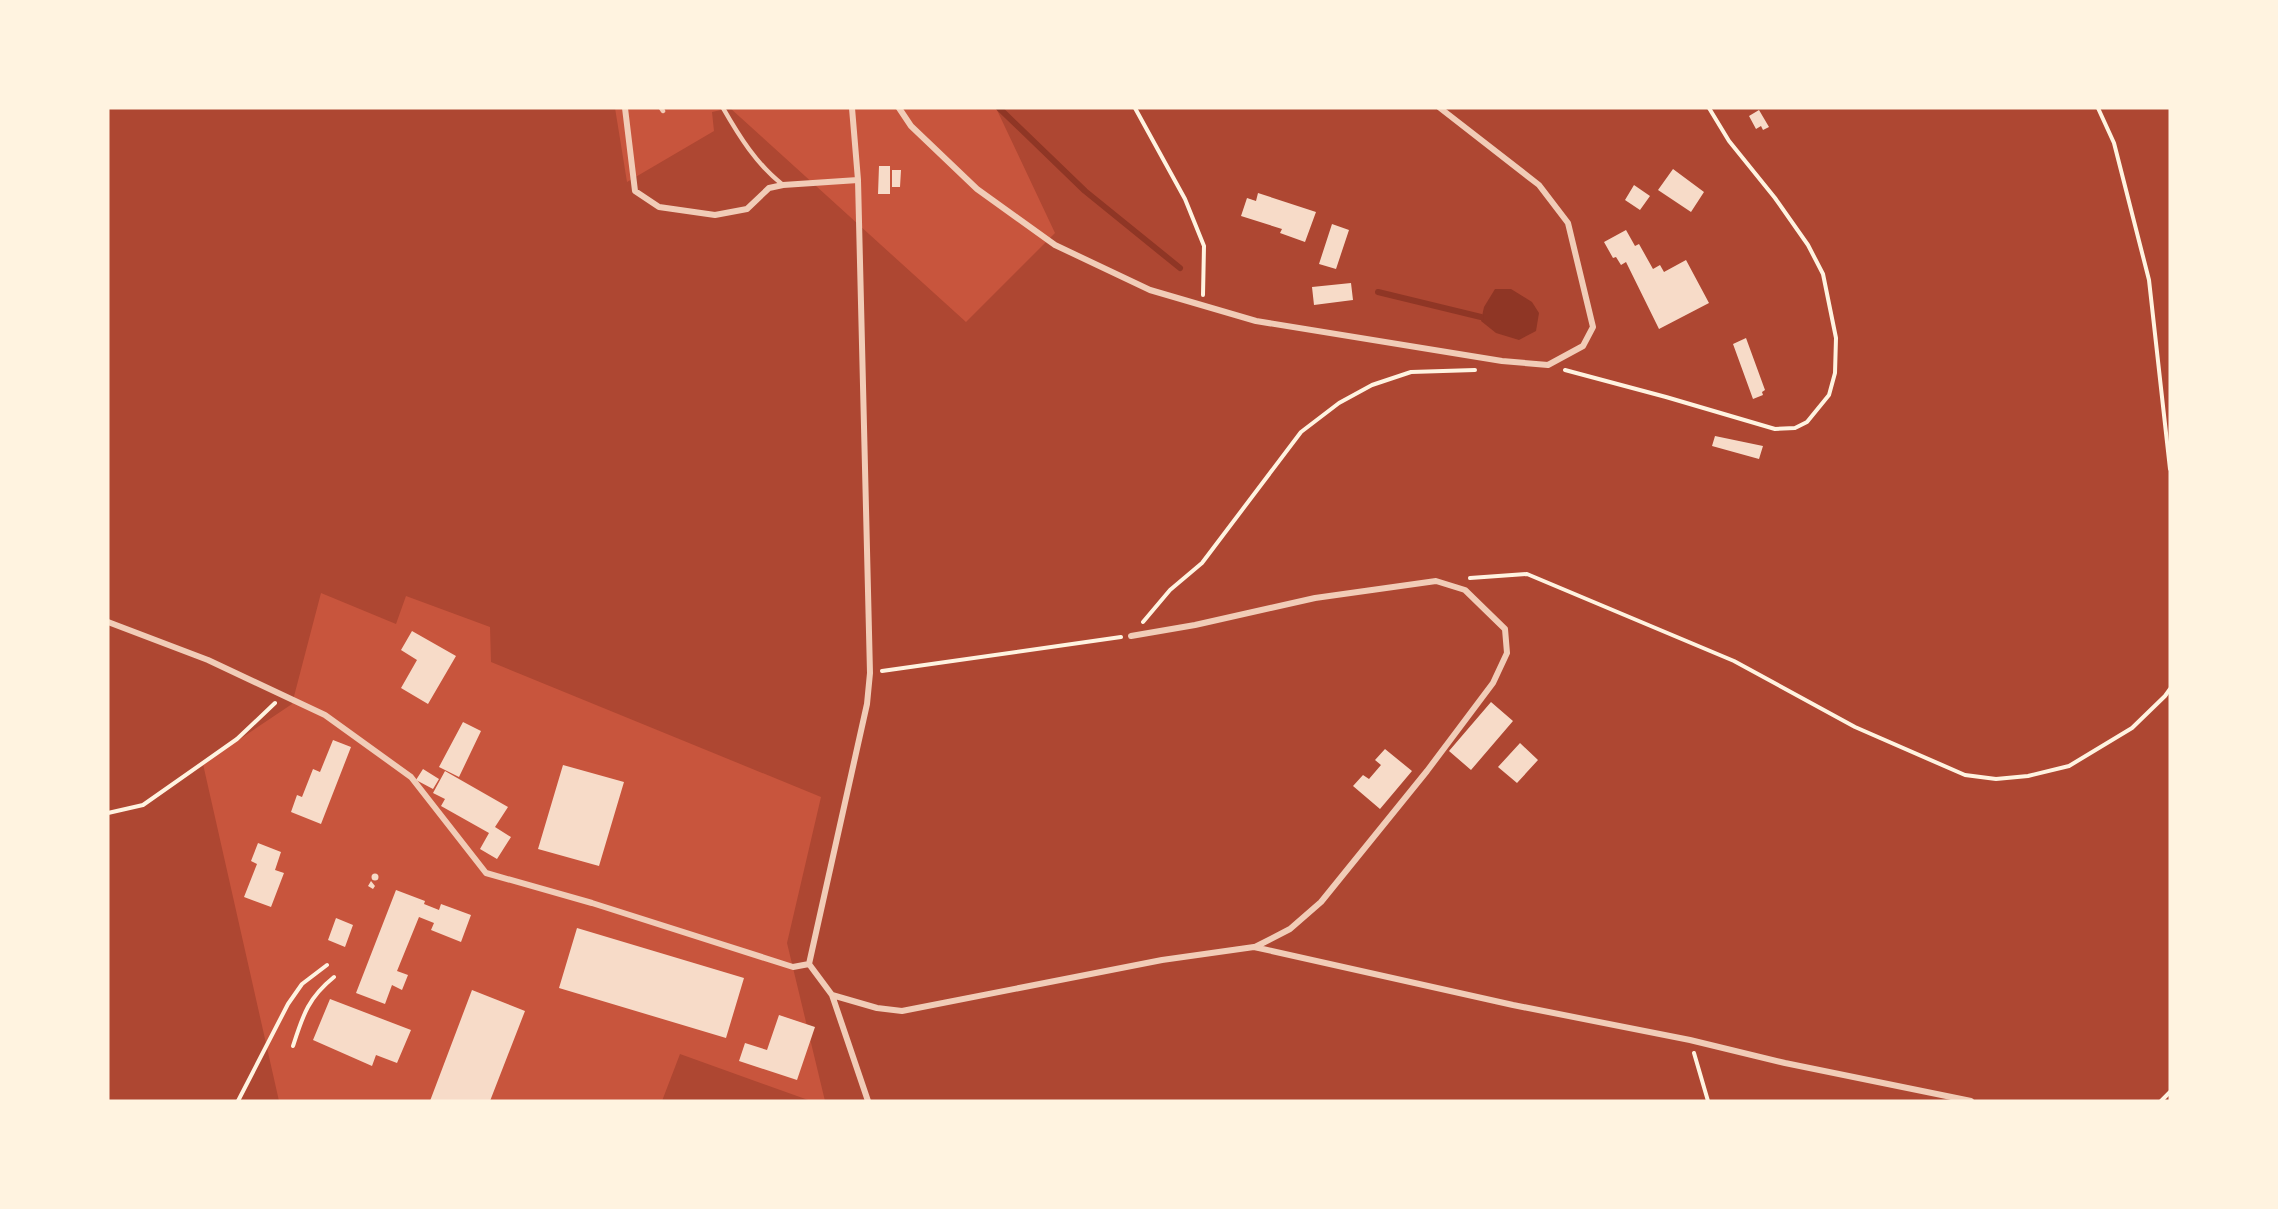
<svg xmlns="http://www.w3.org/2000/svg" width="2278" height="1209" font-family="'Work Sans',sans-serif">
<rect width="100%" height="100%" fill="#c8553d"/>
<path fill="#ae4732" d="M108,108H615L627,182L714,131L712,112L730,108L966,322L1055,233L996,108H2170V1101H825L787,943L821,797L491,662L490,627L406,596L396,624L321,593L292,704L203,764L279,1101H108Z
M680,1054L811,1101H662Z"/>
<path fill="#8f3625" d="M1495,289H1511L1532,302L1539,313L1536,331L1519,340L1496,333L1481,321L1484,307Z"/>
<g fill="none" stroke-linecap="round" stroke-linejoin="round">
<path stroke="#8f3625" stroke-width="6" d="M999,108L1085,191L1180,268
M1378,292L1481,317"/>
</g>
<path fill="#f7dbc8" d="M1759,110L1769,127L1763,130L1761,126L1756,129L1749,116Z
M879,166H890V194H878Z
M1673,169L1704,192L1691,212L1658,190Z
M892,170H901L900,187H892Z
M1634,185L1650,196L1640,210L1625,200Z
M1258,193L1316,212L1305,242L1280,233L1282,229L1241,216L1247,198L1256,201Z
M1332,224L1349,230L1336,269L1319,264Z
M1626,230L1635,246L1639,244L1653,269L1660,265L1664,272L1686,260L1709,303L1659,329L1626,262L1621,265L1616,257L1613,258L1604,242Z
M1351,283L1353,300L1314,305L1312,287Z
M1746,338L1765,390L1762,392L1763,395L1753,399L1733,344Z
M1715,436L1763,446L1759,459L1712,446Z
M412,631L456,656L428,704L401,688L417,660L401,650Z
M1491,702L1513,721L1471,770L1449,751Z
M463,722L481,731L459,777L439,767Z
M333,740L351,747L321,824L291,812L297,795L302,797L313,769L320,772Z
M1520,743L1538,760L1517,783L1498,767Z
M1385,749L1412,771L1380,809L1353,786L1363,775L1369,779L1381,765L1375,760Z
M563,765L624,782L599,866L538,849Z
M423,769L439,779L433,789L416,780Z
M445,771L508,807L495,827L511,837L497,859L480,849L489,833L441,806L445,799L433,793Z
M258,843L281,852L275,870L284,873L271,907L244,897L257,864L251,861Z
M371.5 877a3.5 3.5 0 1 1 7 0a3.5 3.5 0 1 1-7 0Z
M371,881L375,886L373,889L368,886Z
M396,890L425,901L424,904L439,910L441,904L471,915L461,942L431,930L434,923L419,917L397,971L408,975L402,990L392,985L385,1004L356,993Z
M336,918L353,925L345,947L328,940Z
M577,928L744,978L726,1038L559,988Z
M472,990L525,1011L490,1101H430Z
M330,999L411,1030L397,1063L376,1055L372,1066L313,1040Z
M779,1015L815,1027L797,1080L739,1061L745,1043L767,1050Z"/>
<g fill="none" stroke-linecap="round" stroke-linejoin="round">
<path stroke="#fff3e0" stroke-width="4" d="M1135,108L1185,199L1204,246L1203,295
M2098,108L2114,143L2149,280L2170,469
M1565,370L1666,397L1775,429L1795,428L1807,422L1829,395L1835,373L1836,338L1823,274L1808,245L1775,198L1729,141L1709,108
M1470,578L1527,574L1734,661L1855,727L1965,775L1996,779L2028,776L2069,766L2132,728L2165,696L2170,689
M1143,622L1170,590L1202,563L1301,432L1339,403L1372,385L1411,372L1475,370
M882,671L1121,637
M108,813L143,805L237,739L275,703
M293,1046C303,1015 308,998 334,977
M1694,1053L1708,1101
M238,1101L288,1004L302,984L327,965
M2161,1101L2170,1092"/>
<path stroke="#f1ccb7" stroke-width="4.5" d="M661,108L663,111
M723,108C739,136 757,165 783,185"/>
<path stroke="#f1ccb7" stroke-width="6" d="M625,108L635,191L659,207L715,215L747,209L769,188L783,185L858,180
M852,108L858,180L870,673L867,704L809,964L832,995L877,1008L902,1011L1162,960L1254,947L1513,1005L1690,1040L1785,1063L1971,1101
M899,108L911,126L977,189L1055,245L1150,290L1256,321L1502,361L1548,365L1583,346L1593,327L1568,223L1539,185L1440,108
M108,622L208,660L325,715L411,777L486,873L592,903L793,967L809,964
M1131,636L1195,625L1315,598L1436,581L1465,590L1505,629L1507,653L1493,683L1427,771L1321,902L1290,929L1255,947
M832,995L868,1101"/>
</g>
<rect width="2278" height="1209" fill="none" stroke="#fff3e0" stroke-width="219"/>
</svg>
